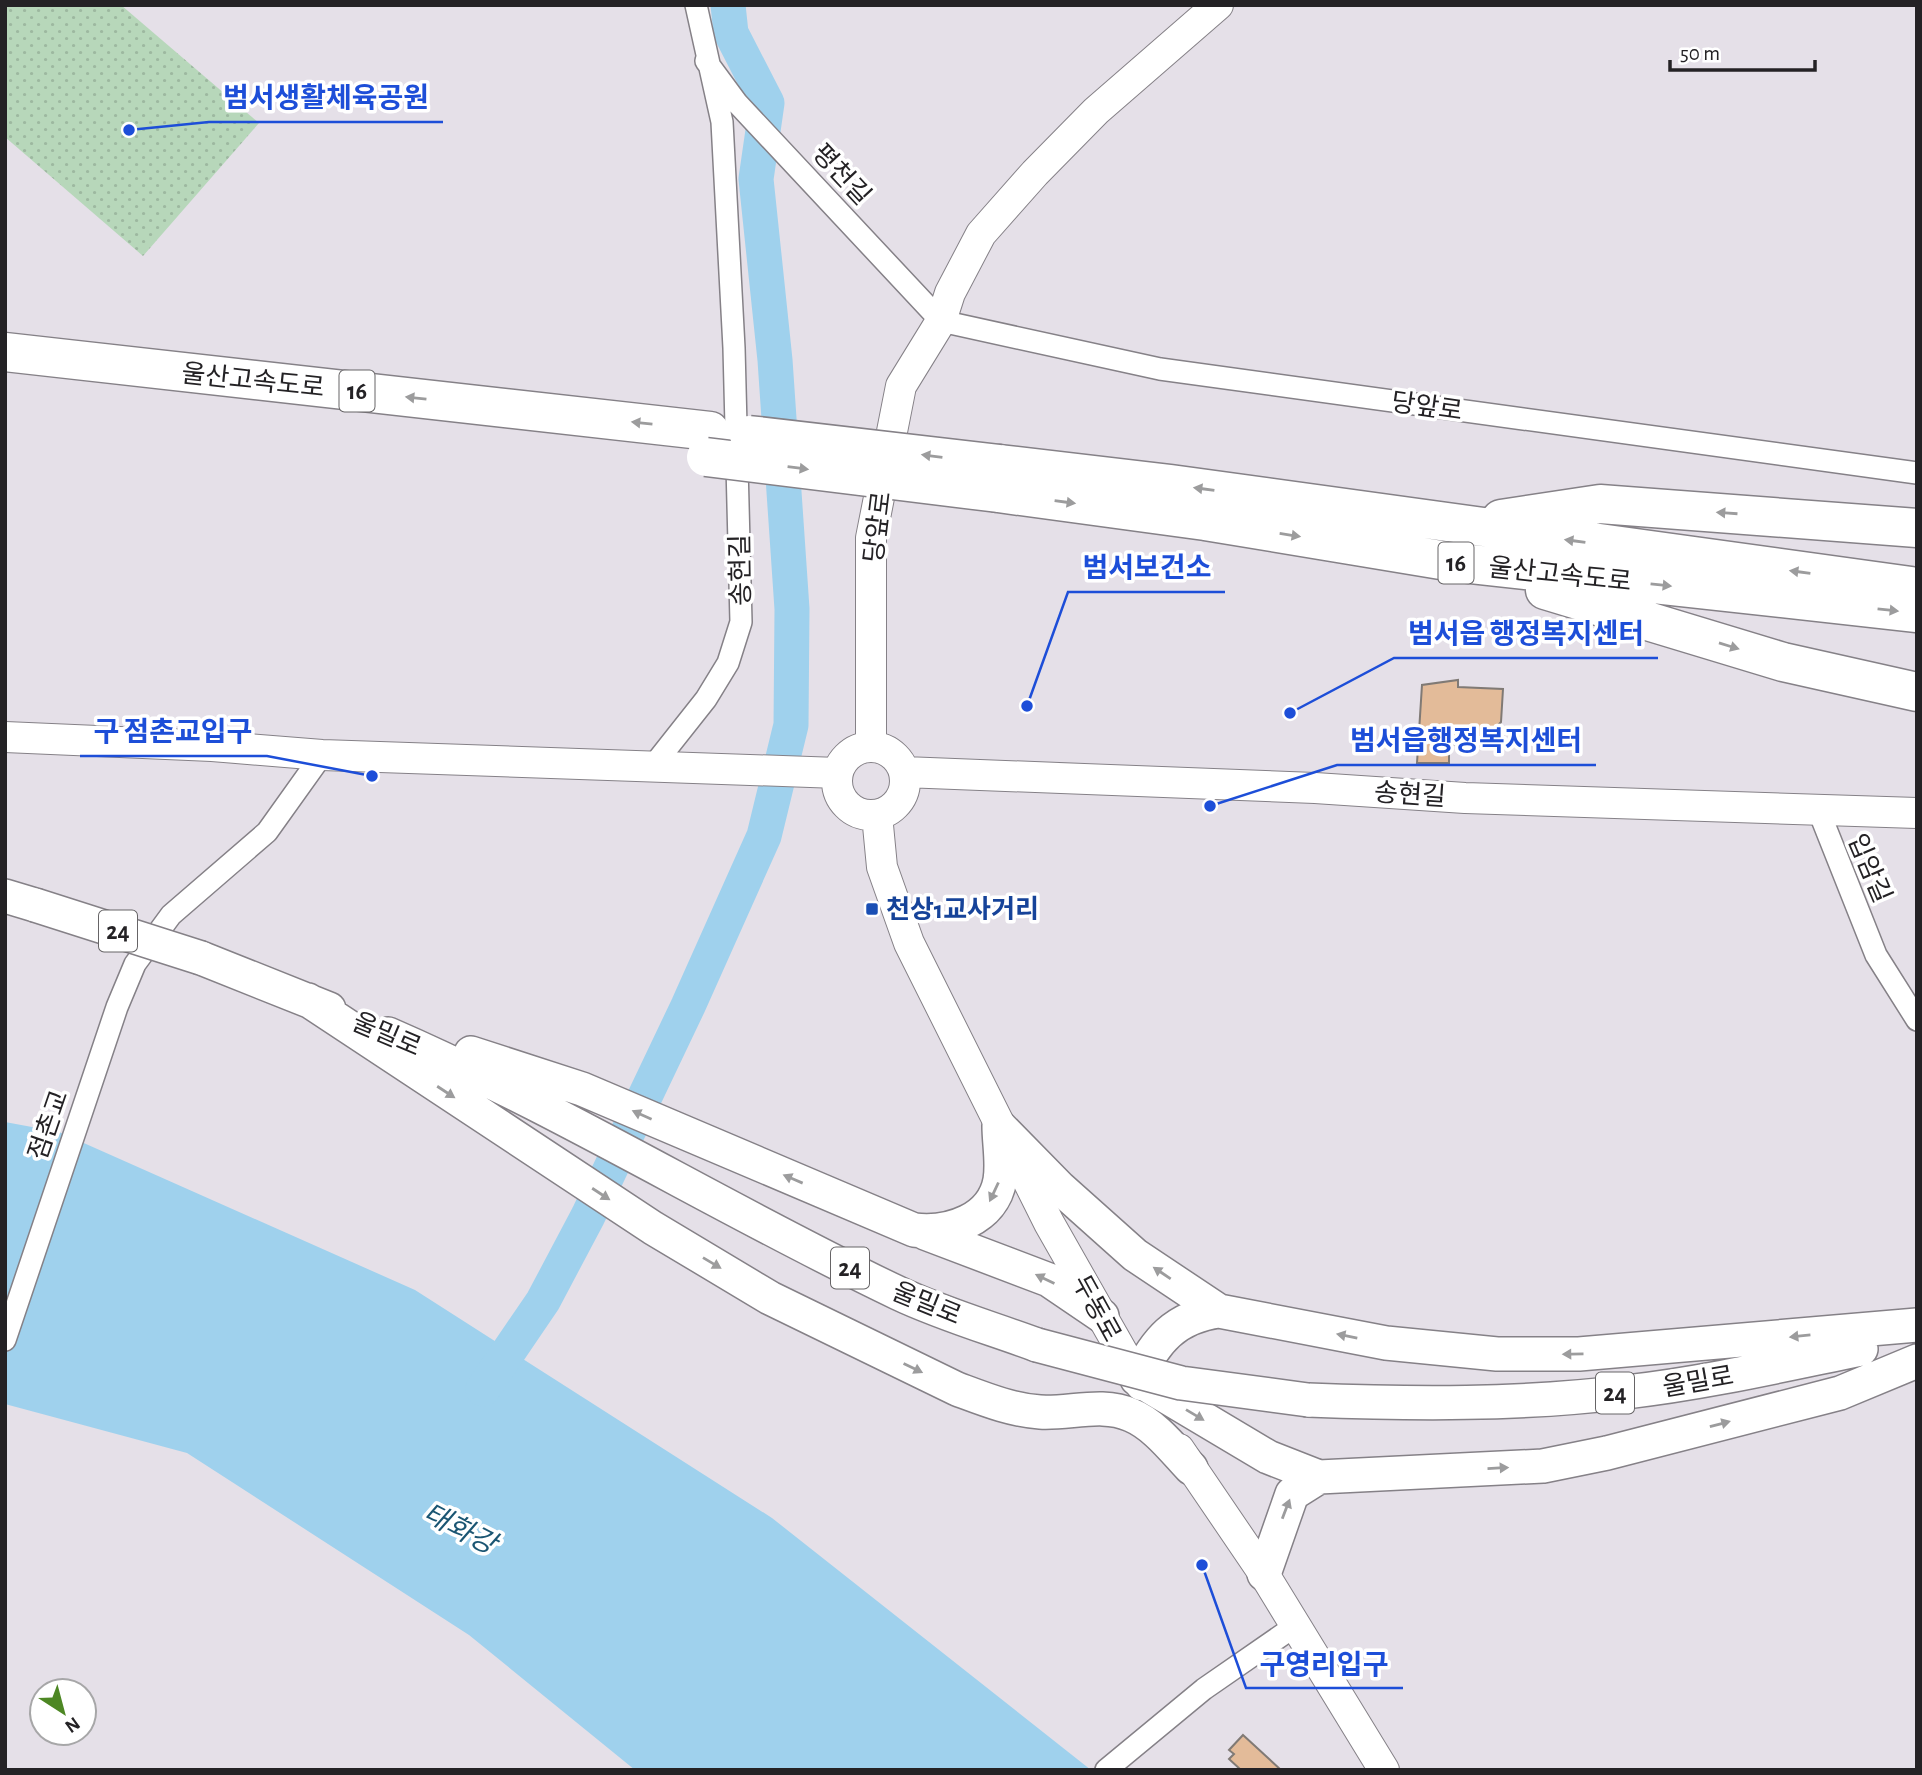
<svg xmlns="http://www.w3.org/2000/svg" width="1922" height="1775" font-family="'Alegreya Sans','Noto Sans KR',sans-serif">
<defs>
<pattern id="park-dots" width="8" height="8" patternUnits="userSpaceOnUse" patternTransform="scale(1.75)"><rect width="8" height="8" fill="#b7d7ba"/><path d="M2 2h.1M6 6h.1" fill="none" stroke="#9db8a0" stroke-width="1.8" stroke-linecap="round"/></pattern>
</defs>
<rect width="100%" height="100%" fill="#e5e0e8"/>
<path fill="url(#park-dots)" d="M5,5H121L259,123L143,256L5,137Z"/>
<path fill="#9fd1ed" d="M5,1122L59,1132L415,1290L772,1518L1091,1770H635L469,1635L187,1453L5,1404Z"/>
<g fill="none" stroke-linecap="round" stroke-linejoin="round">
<path stroke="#9fd1ed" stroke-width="35" d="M483,1389L543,1301L588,1216L688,1006L764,836L791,725L792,609L775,360L756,179L767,103L731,33L728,5"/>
</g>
<path fill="#e3bb99" stroke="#807a75" stroke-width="2" d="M1458,680V687L1503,689L1501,722L1479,747L1449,744V763H1417L1422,685Z
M1243,1735L1281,1770H1241L1229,1759L1234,1754L1229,1750Z"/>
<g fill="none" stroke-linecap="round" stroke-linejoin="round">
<g stroke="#858187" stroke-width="24">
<path id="street" d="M706,61L737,103L941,321L1160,369L1917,473
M653,766L706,699L728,663L741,622L734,348L722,122L696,5
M1818,809L1876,955L1917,1020
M5,1340L117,1007L135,964L171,915L267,832L322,755
M1106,1770L1204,1689L1295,1626"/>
</g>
<g stroke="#858187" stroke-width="32">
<path id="secondary" d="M5,737L212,746L322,755L838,773
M871,747V538L901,386L941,321L950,293L981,234L1035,173L1096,111L1218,5
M837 781a34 34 0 1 1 68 0a34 34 0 1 1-68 0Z
M904,772L1315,788L1465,798L1917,813
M877,815L882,867L909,943L1049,1223L1141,1385
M1179,1449L1264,1574L1384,1770"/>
</g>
<g stroke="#858187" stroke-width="36">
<path id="primary" d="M5,896L35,905
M201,958L329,1009
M308,1000L653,1228L770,1298L957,1389C984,1399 1011,1410 1040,1412C1069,1414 1103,1402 1131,1415C1155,1425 1173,1449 1191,1468
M388,1034C563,1110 726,1211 898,1293C942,1314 991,1328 1037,1345
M471,1053L582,1089L914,1230C949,1234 993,1220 1000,1180C1003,1163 999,1143 999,1126
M999,1126L1060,1188L1135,1255L1219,1311
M925,1233L1049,1280L1102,1316
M1308,1400C1413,1404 1520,1405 1626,1392C1705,1383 1783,1365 1861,1349
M1319,1477L1268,1457L1137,1379C1155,1341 1175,1317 1219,1311L1386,1343L1497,1354H1579L1917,1325
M1264,1574L1292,1494L1319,1477L1543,1466L1607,1453L1840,1393L1917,1361"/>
</g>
<g stroke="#858187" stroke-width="41">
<path id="highway" d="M5,352L710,431
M1000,464L1171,484L1911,586
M998,493L1205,521L1453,562L1917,613
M1501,519L1600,504L1917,528
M1545,590L1783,662L1917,692"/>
</g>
<use href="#street" stroke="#fff" stroke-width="21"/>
<use href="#secondary" stroke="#fff" stroke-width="30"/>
<use href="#primary" stroke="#fff" stroke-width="33"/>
<use href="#highway" stroke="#fff" stroke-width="38"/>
<g stroke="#858187" stroke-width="36" stroke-linecap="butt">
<path id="primary-bridge" d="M35,905L201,958
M1037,1345L1181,1383L1308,1400"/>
</g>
<g stroke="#858187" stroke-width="41" stroke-linecap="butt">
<path id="highway-bridge" d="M749,435L1000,464
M706,457L998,493"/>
</g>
<use href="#primary-bridge" stroke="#fff" stroke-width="33"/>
<use href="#highway-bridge" stroke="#fff" stroke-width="38"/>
</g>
<defs><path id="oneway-solid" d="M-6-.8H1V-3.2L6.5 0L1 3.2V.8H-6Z" transform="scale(1.75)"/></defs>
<g fill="#9c9c9d">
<use href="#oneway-solid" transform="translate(416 398) rotate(-174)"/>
<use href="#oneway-solid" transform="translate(642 423) rotate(-174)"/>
<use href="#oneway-solid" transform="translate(932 456) rotate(-173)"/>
<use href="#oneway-solid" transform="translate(798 468) rotate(7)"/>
<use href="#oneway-solid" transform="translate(1204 489) rotate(-172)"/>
<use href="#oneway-solid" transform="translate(1065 502) rotate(8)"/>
<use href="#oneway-solid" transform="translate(1727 513) rotate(-176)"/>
<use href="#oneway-solid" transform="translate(1290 535) rotate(9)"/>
<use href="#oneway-solid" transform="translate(1575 541) rotate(-172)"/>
<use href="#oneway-solid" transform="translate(1800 572) rotate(-172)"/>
<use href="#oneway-solid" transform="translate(1661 585) rotate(6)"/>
<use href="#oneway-solid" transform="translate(1888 610) rotate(6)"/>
<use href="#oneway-solid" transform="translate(1729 646) rotate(17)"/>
<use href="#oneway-solid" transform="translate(446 1092) rotate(33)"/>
<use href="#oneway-solid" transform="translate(642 1115) rotate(-156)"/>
<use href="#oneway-solid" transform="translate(793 1179) rotate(-157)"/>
<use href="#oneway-solid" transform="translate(994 1192) rotate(115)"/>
<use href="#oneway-solid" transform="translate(601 1194) rotate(33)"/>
<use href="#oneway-solid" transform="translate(712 1263) rotate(31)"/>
<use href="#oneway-solid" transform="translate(1162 1273) rotate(-146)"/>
<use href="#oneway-solid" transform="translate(1045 1279) rotate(-154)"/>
<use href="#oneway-solid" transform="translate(1347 1336) rotate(-169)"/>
<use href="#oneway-solid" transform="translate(1800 1336) rotate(174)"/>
<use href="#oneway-solid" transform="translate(1573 1354) rotate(179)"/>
<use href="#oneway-solid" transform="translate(913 1368) rotate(26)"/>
<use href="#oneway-solid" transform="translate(1195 1415) rotate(31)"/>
<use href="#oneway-solid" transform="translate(1720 1424) rotate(-15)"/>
<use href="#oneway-solid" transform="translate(1498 1468) rotate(-3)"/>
<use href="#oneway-solid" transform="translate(1286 1509) rotate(-69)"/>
</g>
<rect fill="#1a4fb4" stroke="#fff" stroke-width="2.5" x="865" y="902" width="14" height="14" rx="3.5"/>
<g text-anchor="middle" stroke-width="7" stroke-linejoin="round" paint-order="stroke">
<g fill="#fff" stroke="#666466" stroke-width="2">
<rect x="339.5" y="370.5" width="35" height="41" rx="5"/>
<rect x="1438.5" y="542.5" width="35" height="41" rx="5"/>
<rect x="99" y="910.5" width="38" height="41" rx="5"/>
<rect x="831" y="1247.5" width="38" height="41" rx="5"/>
<rect x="1596" y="1372.5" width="38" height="41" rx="5"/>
</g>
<g font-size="24" font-weight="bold" fill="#242225">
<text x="357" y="399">16</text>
<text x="1456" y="571">16</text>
<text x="118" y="939">24</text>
<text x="850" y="1276">24</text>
<text x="1615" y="1401">24</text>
</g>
<g font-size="26" fill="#242225" stroke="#fff">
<text transform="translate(842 174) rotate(47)" y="9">평천길</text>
<text transform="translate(253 380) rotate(6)" y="9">울산고속도로</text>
<text transform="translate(1427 406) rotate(8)" y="9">당앞로</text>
<text transform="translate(877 527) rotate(-83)" y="9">당앞로</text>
<text transform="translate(740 570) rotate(-91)" y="9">송현길</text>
<text transform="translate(1560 574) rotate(6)" y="9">울산고속도로</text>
<text transform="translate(1410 794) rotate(4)" y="9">송현길</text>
<text transform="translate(1870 868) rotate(67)" y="9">입암길</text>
<text transform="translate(387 1034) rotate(23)" y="9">울밀로</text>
<text transform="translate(48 1125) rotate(-71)" y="9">점촌교</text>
<text transform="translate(927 1303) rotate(22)" y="9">울밀로</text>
<text transform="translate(1097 1308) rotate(61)" y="9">두동로</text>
<text transform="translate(1698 1381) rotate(-10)" y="9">울밀로</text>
</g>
<g font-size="26" font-weight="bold" fill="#164399" stroke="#fff" text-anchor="start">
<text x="886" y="918">천상1교사거리</text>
</g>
<g font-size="28" font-style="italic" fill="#1b5673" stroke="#fff">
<text transform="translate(460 1528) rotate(27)" y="10">태화강</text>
</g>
</g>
<path fill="none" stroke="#1d4ed8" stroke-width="2.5" d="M129 130L209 122H443M1027 706L1068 592H1225M1290 713L1394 658H1658M372 776L267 756H80M1210 806L1337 765H1596M1202 1565L1246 1688H1403"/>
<g fill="#1d4ed8" stroke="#fff" stroke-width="2.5">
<circle cx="129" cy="130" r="7"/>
<circle cx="1027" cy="706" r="7"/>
<circle cx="1290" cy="713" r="7"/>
<circle cx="372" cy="776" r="7"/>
<circle cx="1210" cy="806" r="7"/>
<circle cx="1202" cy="1565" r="7"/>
</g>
<g font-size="28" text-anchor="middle" font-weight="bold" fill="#1d4ed8" stroke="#fff" stroke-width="7" stroke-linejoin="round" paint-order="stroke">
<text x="326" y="107">범서생활체육공원</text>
<text x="1147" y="577">범서보건소</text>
<text x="1526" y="643">범서읍 행정복지센터</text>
<text x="173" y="741">구 점촌교입구</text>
<text x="1466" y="750">범서읍행정복지센터</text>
<text x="1324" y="1674">구영리입구</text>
</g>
<rect width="1922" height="1775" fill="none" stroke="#242225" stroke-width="14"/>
<g transform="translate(63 1712) rotate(144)"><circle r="33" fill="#ffffff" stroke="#a7a7a8" stroke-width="2"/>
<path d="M0-5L12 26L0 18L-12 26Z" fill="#4d8724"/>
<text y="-10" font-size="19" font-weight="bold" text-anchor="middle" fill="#242225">N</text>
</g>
<path d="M1670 60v10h145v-10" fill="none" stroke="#242225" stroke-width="3.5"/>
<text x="1680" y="60" font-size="21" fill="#242225" stroke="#ffffff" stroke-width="5" paint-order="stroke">50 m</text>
</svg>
